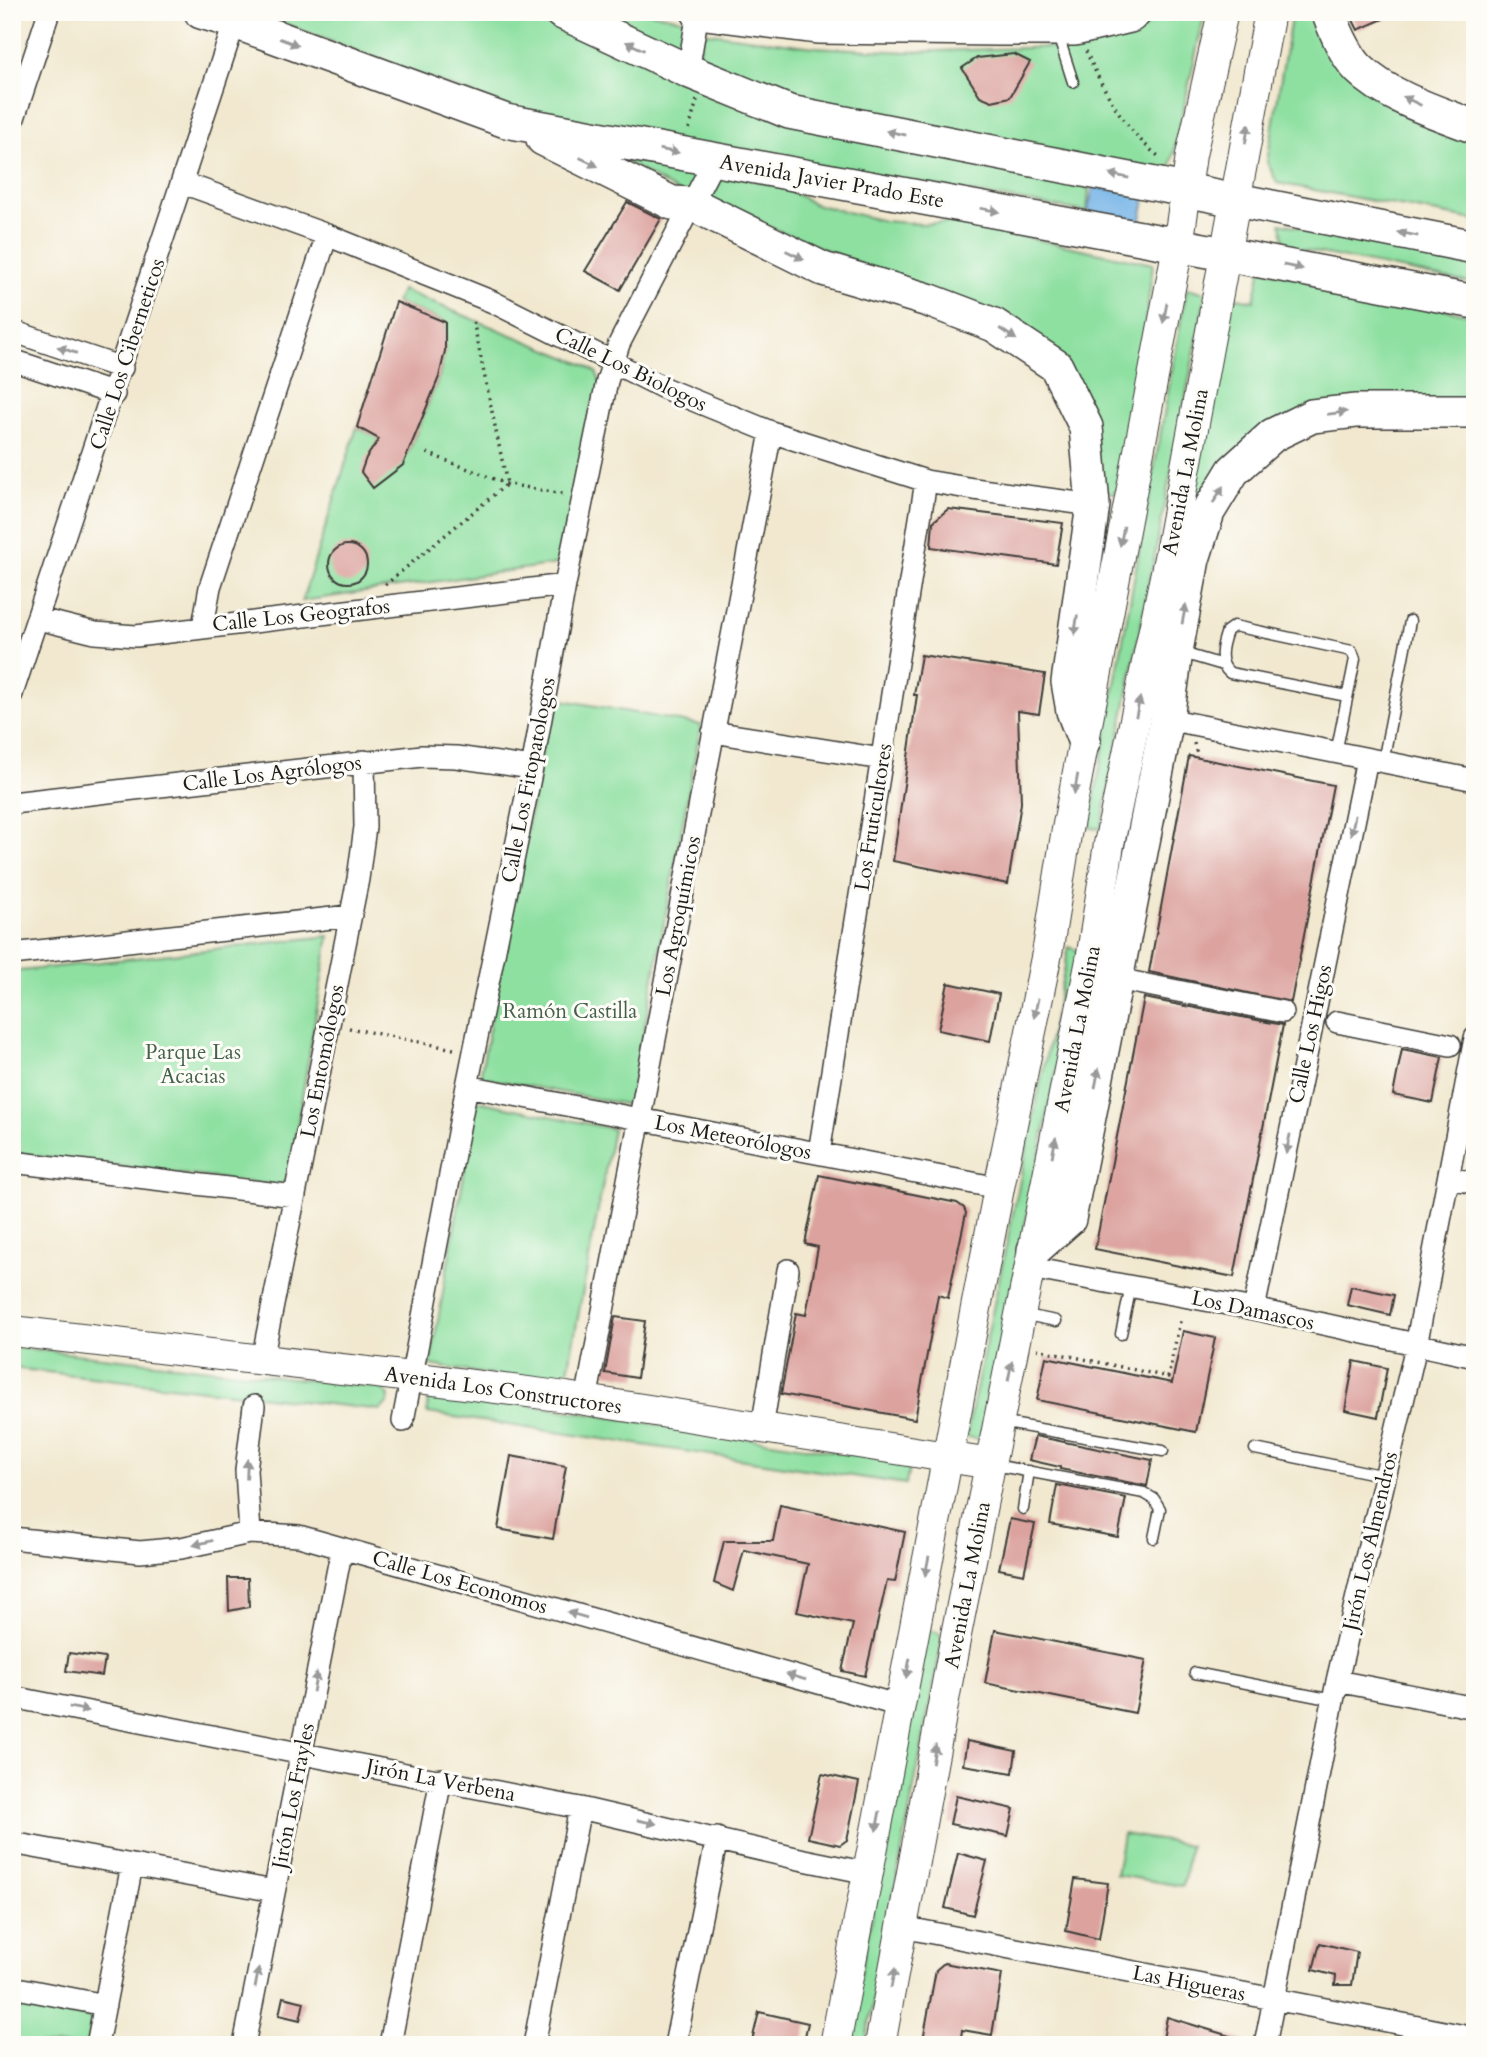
<svg xmlns="http://www.w3.org/2000/svg" width="1487" height="2057" font-family="Cardo,serif">
<rect width="100%" height="100%" fill="#fdfcf7"/>
<filter id="ink" filterUnits="userSpaceOnUse"><feTurbulence type="fractalNoise" baseFrequency=".0143" numOctaves="2"/><feDisplacementMap in="SourceGraphic" scale="14" xChannelSelector="R" yChannelSelector="G"/><feConvolveMatrix kernelMatrix="1 2 1 2 8 2 1 2 1" color-interpolation-filters="sRGB"/></filter>
<filter id="wash" filterUnits="userSpaceOnUse"><feTurbulence type="fractalNoise" baseFrequency=".00686" numOctaves="4" result="noise"/><feDisplacementMap in="SourceGraphic" scale="28" xChannelSelector="R" yChannelSelector="G"/><feGaussianBlur stdDeviation="1.57" result="paint"/><feColorMatrix in="noise" values="0 0 0 0 0 0 0 0 0 0 0 0 0 0 0 0 0 1.4 0 .05"/><feComposite in="paint" operator="in"/></filter>
<g filter="url(#wash)">
<rect width="100%" height="100%" fill="#f1e8cf"/>
<path fill="#8ee0a1" stroke="#557e5e" stroke-width="2" d="M253,12H533L694,84L1089,187L1087,212L533,117Z
M582,12H646L687,20L682,61Z
M1155,12H1205L1169,174L773,95L697,68L703,32L814,47L908,52L1084,46L1151,17Z
M1292,12H1320L1336,48L1475,139V220L1277,183L1267,162Z
M623,160L701,166L692,200Z
M720,172L785,188L814,204L884,221L921,224L953,222L1153,264L1124,488L1118,494L1104,491L1081,395L858,263L708,202Z
M1281,223L1409,252L1475,257V284L1285,246Z
M1261,269L1475,316V399L1307,408L1186,516L1231,297L1254,301Z
M1187,288L1206,293L1101,829L1089,827Z
M402,290L585,365L596,372L601,383L563,558L556,564L302,601L357,427L408,453L439,377L445,351V322L395,302Z
M552,698L701,725L630,1105L480,1077Z
M329,936L287,1187L12,1153V972Z
M1069,947L1081,952L981,1439L966,1437Z
M477,1101L613,1129L565,1387L430,1365Z
M12,1347L382,1388L389,1396L388,1403L380,1410L12,1368Z
M429,1390L910,1463L906,1484L427,1413Z
M930,1630L939,1633L942,1640L865,2045H847L925,1634Z
M1123,1834L1190,1845L1183,1886L1116,1875Z
M12,2003L92,2018L87,2045H12Z"/>
<path fill="#74b3e7" stroke="#486882" stroke-width="2" d="M1094,184L1146,196L1140,223L1091,213L1088,209Z"/>
<g id="blocks">
<path fill="#dca29e" d="M1349,12H1399L1358,30Z
M1014,54L1030,62L1010,97L992,101L980,96L962,68L977,58Z
M627,202L661,219L620,290L585,271Z
M396,302L445,322V351L439,377L403,465L373,488L361,472L366,458L379,439L357,427Z
M948,509L1063,523L1056,564L931,547L933,522Z
M329 564a19 19 0 1 1 38 0a19 19 0 1 1-38 0Z
M921,655L1045,674L1039,714L1018,711L1021,803L1008,884L893,861L917,695H914Z
M1189,756L1333,785L1291,1002L1149,972Z
M948,983L999,994L990,1041L938,1030Z
M1144,998L1283,1025L1234,1277L1095,1249Z
M1402,1049L1442,1057L1433,1103L1393,1095Z
M819,1175L957,1203L964,1208L966,1213L948,1298L938,1295L915,1419L781,1394L796,1313L806,1315L818,1247L805,1244Z
M1351,1286L1394,1295L1390,1315L1347,1305Z
M615,1317L645,1321L637,1378L605,1373Z
M1183,1331L1215,1338L1196,1432L1037,1400L1046,1357L1172,1383Z
M1354,1361L1387,1368L1378,1417L1345,1410Z
M1035,1436L1152,1460L1147,1486L1060,1469V1467L1029,1460Z
M511,1456L566,1466L553,1539L498,1529Z
M1057,1485L1126,1498L1118,1537L1050,1524Z
M780,1505L905,1532L895,1582L887,1581L865,1676L842,1671L853,1624L797,1612L808,1564L744,1550L733,1591L714,1583L724,1541H773Z
M1010,1519L1035,1524L1024,1574L999,1569Z
M228,1578H248L249,1607L229,1611Z
M995,1630L1146,1660L1135,1713L985,1683Z
M69,1653L105,1658L102,1676L66,1671Z
M967,1741L1016,1751L1013,1773L963,1765Z
M822,1774L859,1782L847,1840L840,1845L808,1838Z
M956,1796L1014,1809L1008,1836L950,1824Z
M958,1853L987,1861L973,1915L945,1908Z
M1075,1879L1108,1883L1099,1939L1066,1931Z
M1320,1943L1357,1952L1352,1985H1335L1336,1976L1313,1970Z
M944,1963L1002,1974L992,2035L962,2030L960,2045H922L936,1970Z
M283,1997L304,2002L300,2020L279,2015Z
M759,2012L808,2023L803,2045H751Z
M1167,2017L1246,2041L1245,2045H1162Z"/>
</g>
</g>
<g filter="url(#ink)">
<use href="#blocks" fill-opacity="0" stroke="#3c3b37" stroke-width="2"/>
<g fill="none" stroke-linecap="round" stroke-linejoin="round">
<g stroke="#3c3b37" stroke-width="13">
<path id="lane" d="M1057,32L1073,82
M1179,652L1223,665
M1336,753L1355,659L1352,651L1234,626L1227,631C1222,645 1217,663 1230,673L1347,696
M1383,762L1410,621
M1021,1314L1056,1321
M1121,1334L1131,1286
M1000,1422L1163,1451
M1255,1449L1385,1476
M994,1465L1144,1493L1154,1499L1160,1509L1154,1538
M1023,1509L1029,1471
M1195,1673L1333,1700"/>
</g>
<g stroke="#3c3b37" stroke-width="24">
<path id="street" d="M688,71L698,12
M12,124L49,12
M183,183L327,235L493,302L666,389L771,432L926,481L974,489L1093,505
M12,331L122,368
M12,360L114,394
M39,619L95,633L136,636L565,585
M203,626L210,587L327,235
M12,694L238,12
M1167,719L1475,780
M713,732L882,759
M12,803L422,756L456,757L532,768
M12,954L350,916
M1117,979L1283,1012
M1337,1022L1450,1045
M467,1086L999,1188
M819,1153L926,481
M12,1162L295,1196
M1449,1178L1475,1183
M1030,1268L1254,1309L1475,1357
M1254,1309L1367,759
M262,1360L358,879L365,827L364,761
M586,1400L771,432
M403,1421L467,1086L532,768L565,585L607,381L619,344L715,159
M762,1428L788,1270
M250,1533L246,1470L254,1406
M12,1538L140,1552L181,1548L250,1533L299,1536L900,1706
M1337,1681L1475,1708
M12,1697L580,1808L804,1860L868,1873
M12,1843L274,1891
M902,1927L1475,2038
M12,1987L105,2005
M97,2045L132,1865
M244,2045L342,1548
M390,2045L441,1779
M534,2045L580,1808
M675,2045L717,1838
M1265,2045L1337,1681L1416,1346L1475,1038"/>
</g>
<g stroke="#3c3b37" stroke-width="32">
<path id="secondary" d="M12,1331L411,1377L566,1397L991,1464
M835,2045L999,1188L1048,948L1066,835L1178,246L1191,155L1223,12
M880,2045L956,1635L1091,960L1109,844L1170,553L1270,12"/>
</g>
<g stroke="#3c3b37" stroke-width="36">
<path id="primary" d="M201,12L235,22L506,121L1146,239L1475,302
M561,12L688,71L789,112L1475,247
M698,12L817,27L998,29H1075L1130,16L1135,12
M1328,12C1335,30 1345,55 1359,69C1387,97 1439,113 1475,127
M543,139L672,203L692,204L823,269L928,300L994,325L1056,366L1086,427L1093,505L1068,682L1073,711L1084,740
M1034,1250L1069,1219L1167,719L1176,651L1193,559L1208,512L1233,471L1273,435L1312,416L1356,411H1475"/>
</g>
<path stroke="#3c3b37" stroke-width="3.5" stroke-dasharray="2 5" stroke-linecap="butt" d="M1086,51C1102,88 1127,134 1161,158
M689,129L697,100
M427,453L507,484L564,494
M385,585L507,484L473,320
M1194,743L1197,754
M349,1028L454,1049
M1037,1349L1168,1377L1181,1317"/>
<use href="#lane" stroke="#fff" stroke-width="10"/>
<use href="#street" stroke="#fff" stroke-width="21"/>
<use href="#secondary" stroke="#fff" stroke-width="30"/>
<use href="#primary" stroke="#fff" stroke-width="33"/>
</g>
<defs><path id="oneway-solid" d="M-6-.8H1V-3.2L6.5 0L1 3.2V.8H-6Z" transform="scale(1.75)"/></defs>
<g fill="#999">
<use href="#oneway-solid" transform="translate(289 42) rotate(20)"/>
<use href="#oneway-solid" transform="translate(635 46) rotate(-155)"/>
<use href="#oneway-solid" transform="translate(1412 101) rotate(-154)"/>
<use href="#oneway-solid" transform="translate(896 133) rotate(-169)"/>
<use href="#oneway-solid" transform="translate(1247 134) rotate(-80)"/>
<use href="#oneway-solid" transform="translate(669 151) rotate(10)"/>
<use href="#oneway-solid" transform="translate(589 162) rotate(26)"/>
<use href="#oneway-solid" transform="translate(1119 176) rotate(-169)"/>
<use href="#oneway-solid" transform="translate(990 210) rotate(10)"/>
<use href="#oneway-solid" transform="translate(1408 234) rotate(-169)"/>
<use href="#oneway-solid" transform="translate(795 255) rotate(26)"/>
<use href="#oneway-solid" transform="translate(1293 267) rotate(11)"/>
<use href="#oneway-solid" transform="translate(1165 313) rotate(101)"/>
<use href="#oneway-solid" transform="translate(1008 334) rotate(33)"/>
<use href="#oneway-solid" transform="translate(67 350) rotate(-161)"/>
<use href="#oneway-solid" transform="translate(1337 413) rotate(-7)"/>
<use href="#oneway-solid" transform="translate(1218 495) rotate(-59)"/>
<use href="#oneway-solid" transform="translate(1122 536) rotate(101)"/>
<use href="#oneway-solid" transform="translate(1184 614) rotate(-79)"/>
<use href="#oneway-solid" transform="translate(1076 625) rotate(98)"/>
<use href="#oneway-solid" transform="translate(1138 707) rotate(-78)"/>
<use href="#oneway-solid" transform="translate(1076 784) rotate(100)"/>
<use href="#oneway-solid" transform="translate(1353 825) rotate(102)"/>
<use href="#oneway-solid" transform="translate(1036 1008) rotate(102)"/>
<use href="#oneway-solid" transform="translate(1097 1078) rotate(-79)"/>
<use href="#oneway-solid" transform="translate(1288 1144) rotate(102)"/>
<use href="#oneway-solid" transform="translate(1054 1147) rotate(-79)"/>
<use href="#oneway-solid" transform="translate(1010 1371) rotate(-79)"/>
<use href="#oneway-solid" transform="translate(247 1469) rotate(-88)"/>
<use href="#oneway-solid" transform="translate(203 1543) rotate(166)"/>
<use href="#oneway-solid" transform="translate(927 1566) rotate(101)"/>
<use href="#oneway-solid" transform="translate(577 1615) rotate(-164)"/>
<use href="#oneway-solid" transform="translate(908 1668) rotate(101)"/>
<use href="#oneway-solid" transform="translate(796 1677) rotate(-164)"/>
<use href="#oneway-solid" transform="translate(315 1682) rotate(-79)"/>
<use href="#oneway-solid" transform="translate(79 1709) rotate(11)"/>
<use href="#oneway-solid" transform="translate(934 1754) rotate(-80)"/>
<use href="#oneway-solid" transform="translate(878 1821) rotate(101)"/>
<use href="#oneway-solid" transform="translate(647 1822) rotate(12)"/>
<use href="#oneway-solid" transform="translate(257 1978) rotate(-79)"/>
<use href="#oneway-solid" transform="translate(893 1978) rotate(-79)"/>
</g>
</g>
<g text-anchor="middle" stroke-width="6" stroke-linejoin="round" paint-order="stroke">
<g font-size="21" fill="#1c1c1c" stroke="#fdfcf7">
<text transform="translate(832 181) rotate(10)" y="7">Avenida Javier Prado Este</text>
<text transform="translate(127 354) rotate(-72)" y="7">Calle Los Ciberneticos</text>
<text transform="translate(631 369) rotate(26)" y="7">Calle Los Biologos</text>
<text transform="translate(1185 472) rotate(-79)" y="7">Avenida La Molina</text>
<text transform="translate(301 615) rotate(-6)" y="7">Calle Los Geografos</text>
<text transform="translate(272 773) rotate(-7)" y="7">Calle Los Agrólogos</text>
<text transform="translate(528 780) rotate(-79)" y="7">Calle Los Fitopatologos</text>
<text transform="translate(873 817) rotate(-81)" y="7">Los Fruticultores</text>
<text transform="translate(678 916) rotate(-79)" y="7">Los Agroquímicos</text>
<text transform="translate(1077 1029) rotate(-79)" y="7">Avenida La Molina</text>
<text transform="translate(1310 1034) rotate(-78)" y="7">Calle Los Higos</text>
<text transform="translate(322 1061) rotate(-79)" y="7">Los Entomólogos</text>
<text transform="translate(733 1137) rotate(11)" y="7">Los Meteorólogos</text>
<text transform="translate(1253 1310) rotate(12)" y="7">Los Damascos</text>
<text transform="translate(503 1390) rotate(8)" y="7">Avenida Los Constructores</text>
<text transform="translate(1370 1541) rotate(-77)" y="7">Jirón Los Almendros</text>
<text transform="translate(460 1582) rotate(16)" y="7">Calle Los Economos</text>
<text transform="translate(967 1585) rotate(-79)" y="7">Avenida La Molina</text>
<text transform="translate(441 1780) rotate(11)" y="7">Jirón La Verbena</text>
<text transform="translate(293 1796) rotate(-79)" y="7">Jirón Los Frayles</text>
<text transform="translate(1189 1983) rotate(11)" y="7">Las Higueras</text>
</g>
<g font-size="21" fill="#44614b" stroke="#fdfcf7">
<text x="570" y="1018">Ramón Castilla</text>
<text x="193" y="1059">Parque Las<tspan x="193" dy="24">Acacias</tspan></text>
</g>
</g>
<rect width="1487" height="2057" fill="none" stroke="#fdfcf7" stroke-width="42"/>
</svg>
